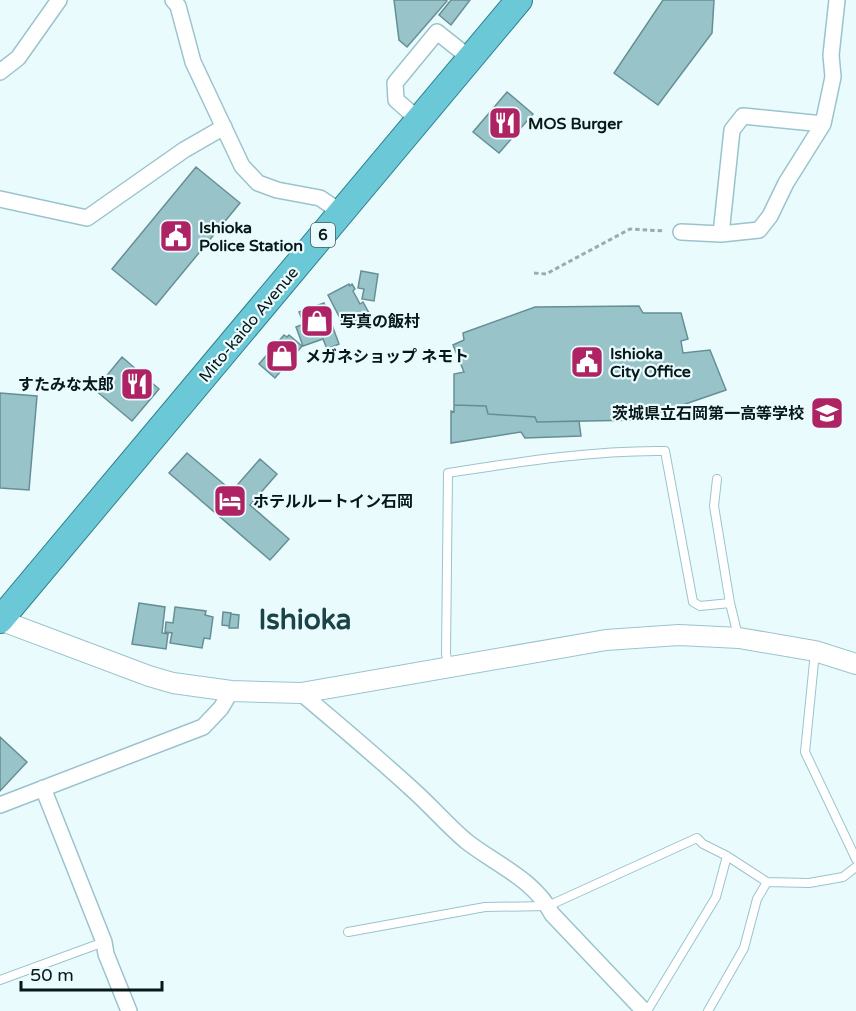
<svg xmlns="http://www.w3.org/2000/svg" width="856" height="1011" font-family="'Varela Round','Noto Sans JP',sans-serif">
<rect width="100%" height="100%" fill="#eafbfe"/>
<path fill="#98c3c9" stroke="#668f95" stroke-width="1.5" d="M394,0H445L447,1L407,47L399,40Z
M451,0H470L451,25L439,15Z
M663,0H714L712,33L658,105L614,73Z
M507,92L533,114L499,153L473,132Z
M196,167L240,203L156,305L112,269Z
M361,271L378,274L374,301L362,299L364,289L358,288Z
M349,284L350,286L352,284L355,289L353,291L360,304L363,302L369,313L344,326L328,295Z
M324,303L339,344L327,349L323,339L303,346L296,327L304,324L299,312Z
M639,306L643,313H681L688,339L681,341L683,353L710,350L726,390L639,420L537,422L535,417L488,414L486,406L454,405V374L464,372L453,345L464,340L463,333L535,307Z
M284,335L287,337L289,335L302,346L275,378L259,364Z
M122,357L159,389L132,421L95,390Z
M0,393L37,396L29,490L0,488Z
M454,405L486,406L488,414L535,417L537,422L579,421L581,436L525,438L521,432L451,443V411L454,412Z
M187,453L232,491L260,459L277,474L250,505L289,539L270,560L169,473Z
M139,603L165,607L162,633L168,634L166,649L132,644Z
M175,607L206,611L205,615L213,617L210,639L204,638L202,648L170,643L172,633L165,632L166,622L173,623Z
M223,612L231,613L229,626L222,625Z
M231,614L239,615L238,628H229Z
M0,737L27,762L0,791Z"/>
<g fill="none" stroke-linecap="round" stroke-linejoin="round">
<g stroke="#9ac4cb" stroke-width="10">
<path id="service" d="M717,479L714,506L730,603
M815,652L805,752L856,859
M449,667L446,654L448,473C519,462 593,450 665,451L693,602L700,606L730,603L738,636
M348,932L485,907L548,906L697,838L703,844L727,856L767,882L809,883L843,877L856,867
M0,980L104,942
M647,1011L716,897L727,856
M708,1011L744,948L757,899L767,882"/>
</g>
<g stroke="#9ac4cb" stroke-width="18">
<path id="minor" d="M173,0L178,6L193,62L242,166L258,183L277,190L320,198L342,213
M0,72L18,58L59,0
M419,120L396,100L395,83L437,32L471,59
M0,199L87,218L184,150L224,127
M681,232L721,234L732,130L743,116L823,124L833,77L831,55L837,0
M721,234L759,230L770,216L786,183L823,124
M301,693C339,725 376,756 413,790C431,806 447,825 466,841C495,864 534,879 552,914L644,1011
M43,788L104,942L106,954L129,1011
M0,805L203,727L221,708L231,691"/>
</g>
<g stroke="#9ac4cb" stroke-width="22">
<path id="tertiary" d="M0,620L149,676L173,683L231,691L301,693L606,640L679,635L739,638L815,651L856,664"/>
</g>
<g stroke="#30828d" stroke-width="28">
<path id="trunk" d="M0,620L519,0"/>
</g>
<path stroke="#9bacaf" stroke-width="3" stroke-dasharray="4.5 3" stroke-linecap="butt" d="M534,273L546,274L630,229L665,231"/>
<use href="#service" stroke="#fff" stroke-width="8"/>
<use href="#minor" stroke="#fff" stroke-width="15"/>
<use href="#tertiary" stroke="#fff" stroke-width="20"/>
<use href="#trunk" stroke="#6bc8d6" stroke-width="26"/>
</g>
<defs>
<g id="restaurant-square" transform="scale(1.725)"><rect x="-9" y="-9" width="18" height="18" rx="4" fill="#ad2364" stroke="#eafbfe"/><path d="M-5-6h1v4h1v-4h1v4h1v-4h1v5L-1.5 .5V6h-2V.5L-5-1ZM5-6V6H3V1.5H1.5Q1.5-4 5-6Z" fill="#fff"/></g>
<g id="civic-square" transform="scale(1.725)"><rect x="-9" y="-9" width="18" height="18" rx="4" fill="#ad2364" stroke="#eafbfe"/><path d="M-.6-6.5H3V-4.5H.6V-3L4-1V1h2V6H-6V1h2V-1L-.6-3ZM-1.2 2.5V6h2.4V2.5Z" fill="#fff"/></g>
<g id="shop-square" transform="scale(1.725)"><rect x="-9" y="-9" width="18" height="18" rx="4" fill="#ad2364" stroke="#eafbfe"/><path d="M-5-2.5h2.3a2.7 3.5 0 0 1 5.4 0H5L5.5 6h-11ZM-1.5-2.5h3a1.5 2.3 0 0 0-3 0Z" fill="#fff"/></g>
<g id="school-square" transform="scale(1.725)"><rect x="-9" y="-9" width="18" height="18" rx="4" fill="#ad2364" stroke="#eafbfe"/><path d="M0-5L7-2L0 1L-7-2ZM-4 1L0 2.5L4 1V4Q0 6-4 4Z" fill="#fff"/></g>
<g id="hotel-square" transform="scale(1.725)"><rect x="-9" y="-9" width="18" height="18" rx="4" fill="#ad2364" stroke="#eafbfe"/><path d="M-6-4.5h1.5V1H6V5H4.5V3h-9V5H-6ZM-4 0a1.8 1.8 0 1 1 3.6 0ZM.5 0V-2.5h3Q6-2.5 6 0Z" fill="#fff"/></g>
</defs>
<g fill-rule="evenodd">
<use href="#restaurant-square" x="505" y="123"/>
<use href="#civic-square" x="176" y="236"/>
<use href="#shop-square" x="317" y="321"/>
<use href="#shop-square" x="282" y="356"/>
<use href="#civic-square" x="587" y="362"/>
<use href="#restaurant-square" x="137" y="384"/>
<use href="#school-square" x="827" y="413"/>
<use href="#hotel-square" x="230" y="501"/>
</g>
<g text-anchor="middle" stroke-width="4.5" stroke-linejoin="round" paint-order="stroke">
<rect fill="#eafbfe" stroke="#4b5b5e" stroke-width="1.5" x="311" y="223" width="24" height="24" rx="4.5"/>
<g font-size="15" font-weight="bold" fill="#07171a">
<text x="323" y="240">6</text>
</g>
<g font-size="16" font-weight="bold" fill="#07171a" stroke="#eafbfe" text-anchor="start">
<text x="528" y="129">MOS Burger</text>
<text x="199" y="233">Ishioka<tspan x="199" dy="18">Police Station</tspan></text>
<text x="340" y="327">写真の飯村</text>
<text x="610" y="359">Ishioka<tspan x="610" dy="18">City Office</tspan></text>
<text x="305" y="362">メガネショップ ネモト</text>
<text x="114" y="390" text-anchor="end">すたみな太郎</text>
<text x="804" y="419" text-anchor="end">茨城県立石岡第一高等学校</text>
<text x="253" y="507">ホテルルートイン石岡</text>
</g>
<g font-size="16" fill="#07171a" stroke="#eafbfe">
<text transform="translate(248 324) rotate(-50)" y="6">Mito-kaido Avenue</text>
</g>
<g font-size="28" font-weight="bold" fill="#1b4449" stroke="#eafbfe">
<text x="305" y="629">Ishioka</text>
</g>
</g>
<path d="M21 981v9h141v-9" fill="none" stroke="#07171a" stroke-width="3"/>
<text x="30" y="981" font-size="18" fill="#07171a" stroke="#eafbfe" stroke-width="4.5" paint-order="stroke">50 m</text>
</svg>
